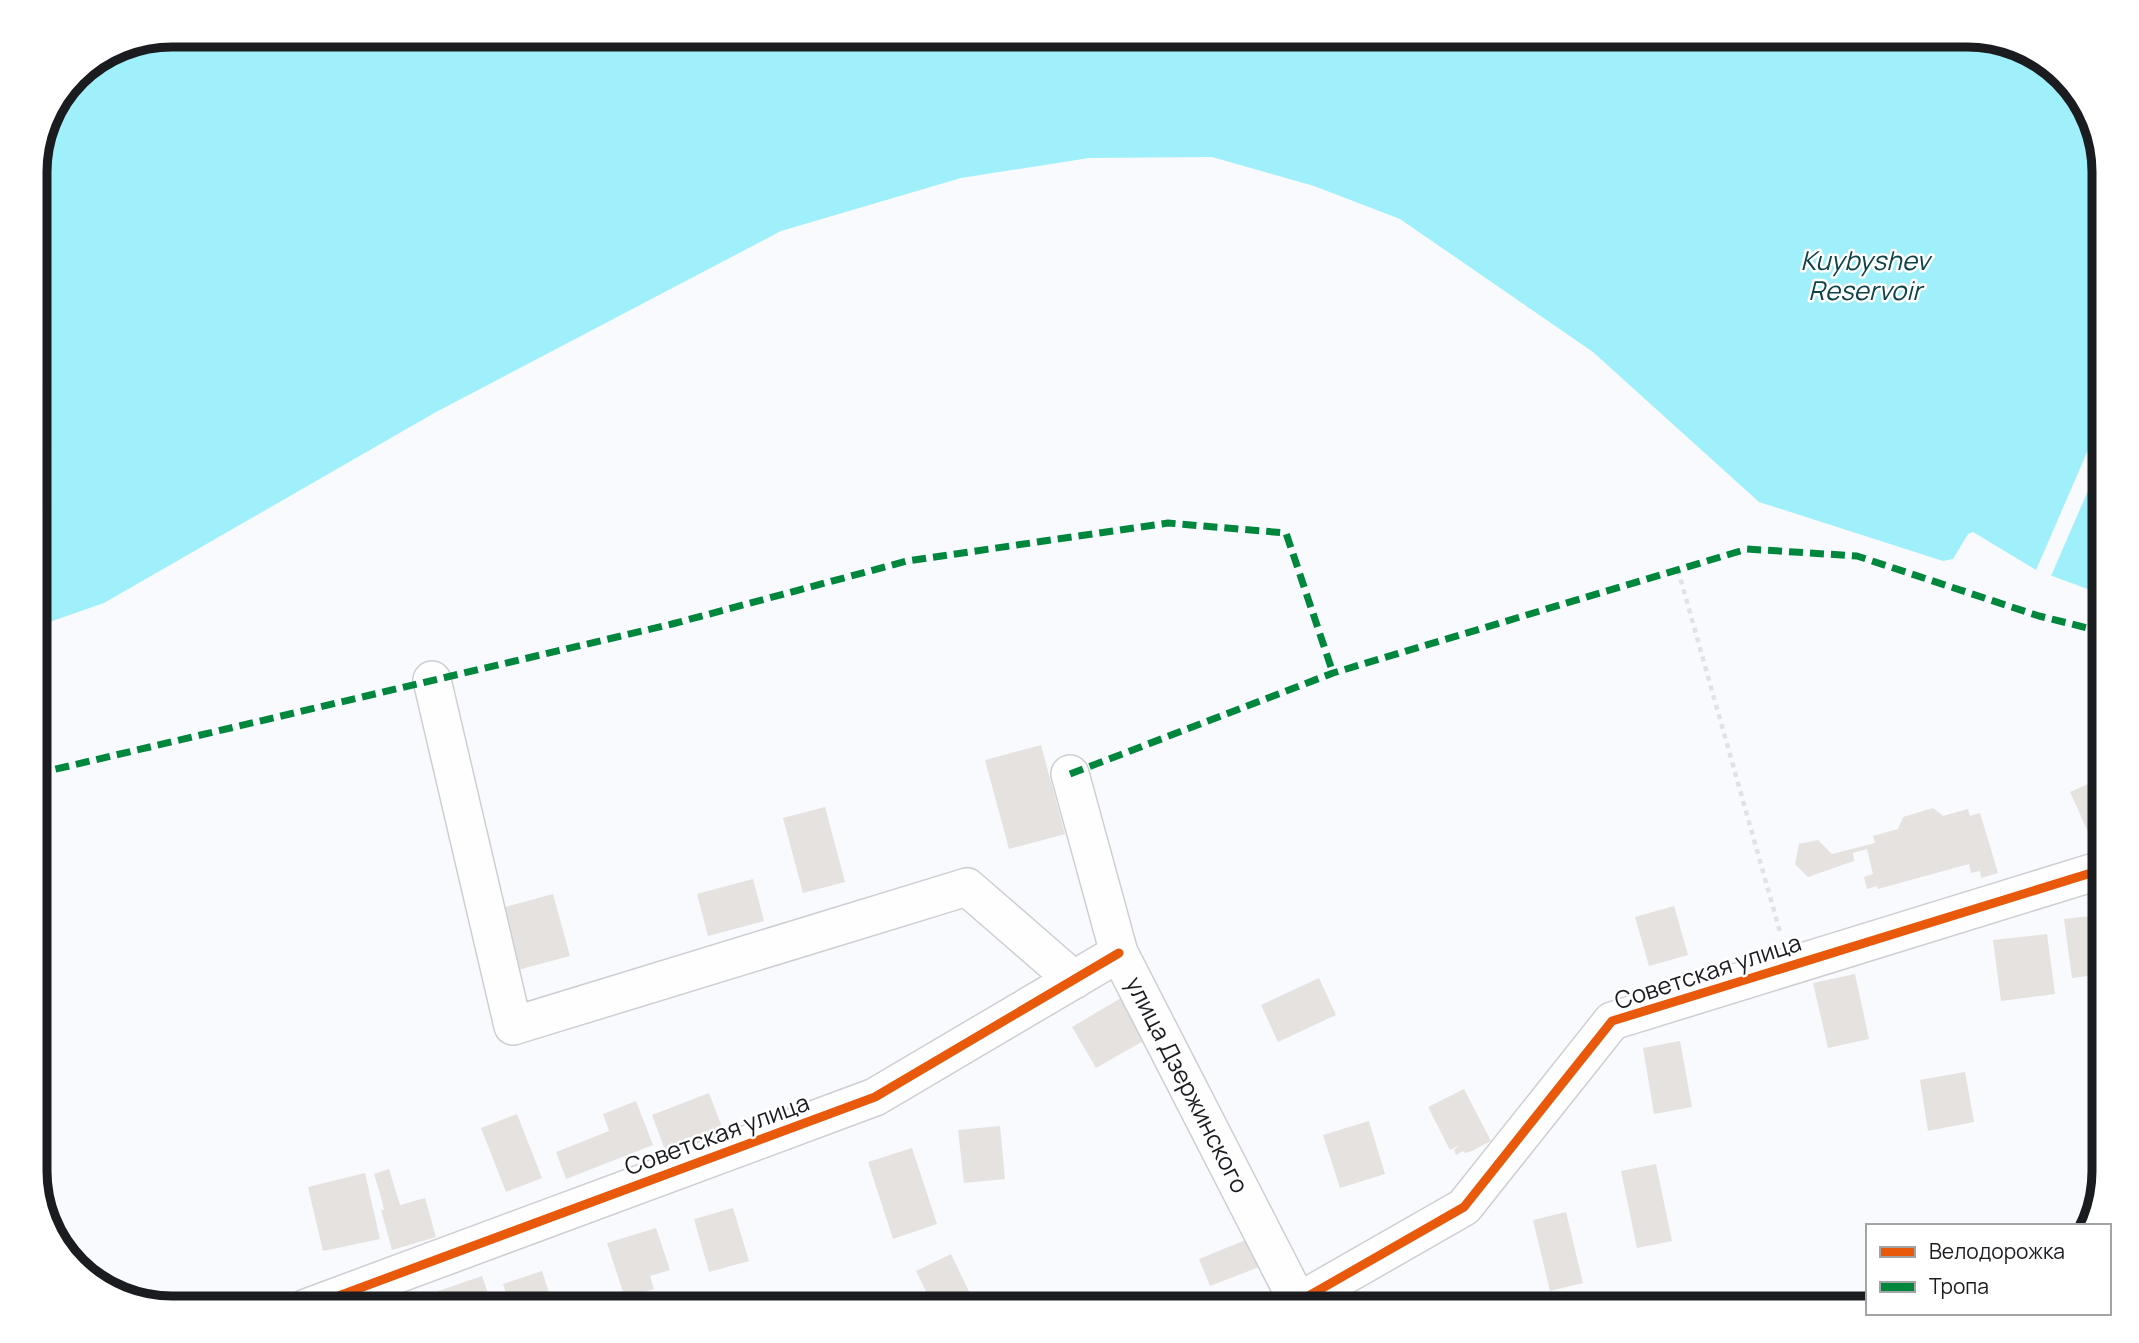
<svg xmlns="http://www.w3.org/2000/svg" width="2139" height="1343" font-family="Manrope,sans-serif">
<rect width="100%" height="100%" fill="#f8fafd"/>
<path fill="#9ff0fa" d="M172,35H1967L2043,58L2086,104L2104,172V595L2036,570L1973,532L1968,534L1953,559L1943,561L1759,502L1593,352L1400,219L1314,186L1212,157L1089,158L961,178L781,231L436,412L104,603L35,627V164L46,119L75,75L120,45Z"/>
<path fill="#f8fafd" d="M2104,413V454L2051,576L2036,570Z"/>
<path fill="#e6e2e0" d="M1041,745L1065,834L1009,849L985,760Z
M2104,777V852L2098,854L2070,792Z
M825,807L845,882L803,893L783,818Z
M1933,808L1943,816L1968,809L1970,816L1980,813L1998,873L1981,878L1980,871L1971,873L1969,864L1878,889L1877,886L1867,889L1864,877L1873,874L1867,849L1853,853L1854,861L1808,877L1795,864L1799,844L1818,840L1832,854L1875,843L1873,836L1898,829L1903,817Z
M753,879L764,921L708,936L697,894Z
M553,894L570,956L514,971L498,909Z
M1674,906L1688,955L1649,966L1635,917Z
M2100,915L2104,941V974L2072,978L2064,919Z
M2047,934L2055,994L2001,1001L1993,940Z
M1855,974L1869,1039L1828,1048L1813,983Z
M1319,978L1336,1015L1278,1042L1261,1005Z
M1121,998L1145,1040L1096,1068L1072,1027Z
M1680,1041L1692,1107L1654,1114L1643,1048Z
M1965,1072L1974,1122L1928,1131L1920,1080Z
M1464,1089L1491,1141L1472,1151L1465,1153L1463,1151L1456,1155L1454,1150L1460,1145L1450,1150L1428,1107Z
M709,1093L722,1127L665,1150L652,1115Z
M636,1101L653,1145L566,1179L556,1152L609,1131L603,1114Z
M517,1114L542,1178L506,1192L481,1128Z
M1369,1121L1385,1174L1340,1188L1323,1135Z
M1000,1126L1005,1179L964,1183L958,1130Z
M912,1148L937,1224L893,1239L868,1162Z
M1656,1164L1672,1241L1637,1248L1621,1171Z
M389,1169L400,1205L425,1198L436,1237L392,1250L381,1210H384L381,1197L374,1174Z
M365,1173L380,1239L323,1251L308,1187Z
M733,1208L749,1261L709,1272L694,1219Z
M1566,1212L1583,1283L1550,1291L1533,1220Z
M656,1228L670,1270L650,1276L654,1289L625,1298L607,1243Z
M1248,1239L1259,1267L1210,1286L1199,1259Z
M951,1254L977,1308H934L916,1271Z
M542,1271L554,1308H511L503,1284Z
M482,1276L493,1308H444L438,1291Z"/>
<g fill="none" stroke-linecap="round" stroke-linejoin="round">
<g stroke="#cdcfd3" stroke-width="40">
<g id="minor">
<path d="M432,680L513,1026L967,887L1074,980"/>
<path id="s1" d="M1070,774L1119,953L1298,1302V1308"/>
<path d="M1298,1302L1464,1207L1612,1021L2104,869"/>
<path d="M306,1308L875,1097L1119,953"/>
</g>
</g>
<path stroke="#e2e2e4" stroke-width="4.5" stroke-dasharray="5 5" stroke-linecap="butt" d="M1678,570L1780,932"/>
<use href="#minor" stroke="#fefeff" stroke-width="37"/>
<path stroke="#00873e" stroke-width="7" stroke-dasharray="14 7" stroke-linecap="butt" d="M35,774L672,624L907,561L1168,523L1286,533L1333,673
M1070,774L1333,673L1747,549L1857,556L2039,616L2104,632"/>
<g stroke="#fff" stroke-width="13">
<path id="cycleway" d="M1298,1302L1464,1207L1612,1021L2104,869
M306,1308L875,1097L1119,953"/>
</g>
<use href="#cycleway" stroke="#e8590c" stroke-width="9"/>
</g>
<g text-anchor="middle" stroke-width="5" stroke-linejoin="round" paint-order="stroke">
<g font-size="24" fill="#1a1c20" stroke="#fff">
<text transform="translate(1708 972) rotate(-18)" y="8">Советская улица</text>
<text dy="8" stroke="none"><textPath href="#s1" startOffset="334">улица Дзержинского</textPath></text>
<text transform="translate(717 1135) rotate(-20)" y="8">Советская улица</text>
</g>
<g font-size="26" font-style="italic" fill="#0d4349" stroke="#fff">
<text x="1865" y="270">Kuybyshev<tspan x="1865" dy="30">Reservoir</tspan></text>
</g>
</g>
<path d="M0 0H2139V1343H0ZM172 47H1967A125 125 0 0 1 2092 172V1171A125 125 0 0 1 1967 1296H172A125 125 0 0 1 47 1171V172A125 125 0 0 1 172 47Z" fill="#fff" fill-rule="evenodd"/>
<path fill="none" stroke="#1a1c20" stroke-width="9" d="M172 47H1967A125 125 0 0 1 2092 172V1171A125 125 0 0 1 1967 1296H172A125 125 0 0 1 47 1171V172A125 125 0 0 1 172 47Z"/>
<rect x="1866" y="1224" width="245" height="91" fill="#ffffff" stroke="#a3a4a6" stroke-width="2"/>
<rect x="1880" y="1247" width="35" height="10" fill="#e8590c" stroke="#a3a4a6" stroke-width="2"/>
<text x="1929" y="1259" font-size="21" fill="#1a1c20">Велодорожка</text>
<rect x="1880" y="1282" width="35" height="10" fill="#00873e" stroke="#a3a4a6" stroke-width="2"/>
<text x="1929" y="1294" font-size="21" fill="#1a1c20">Тропа</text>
</svg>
